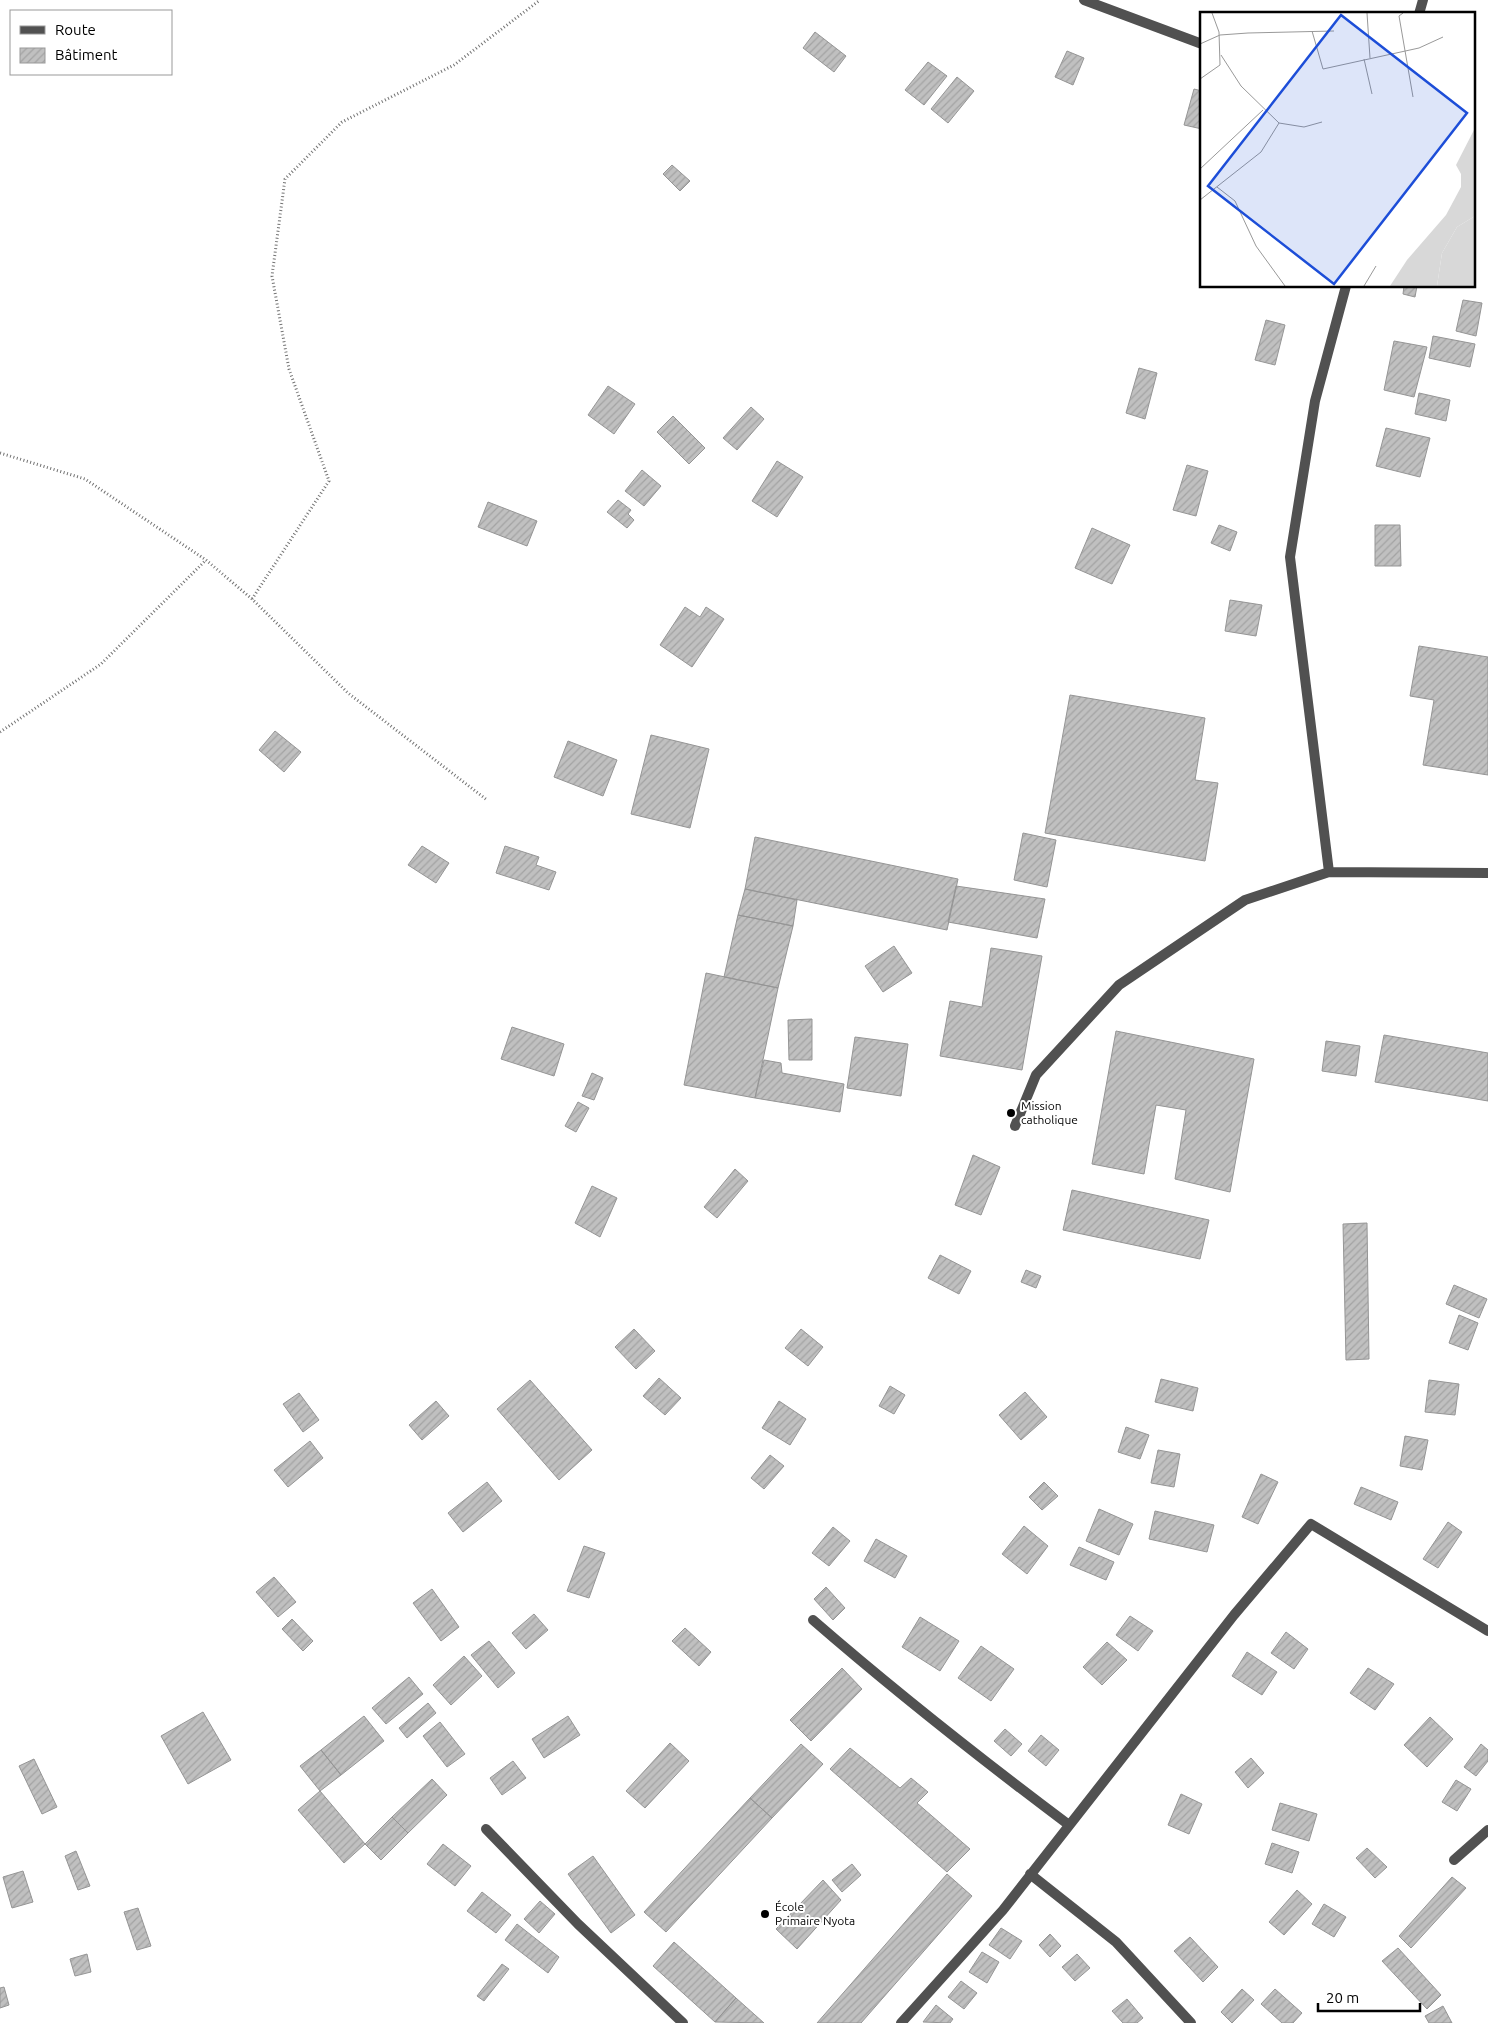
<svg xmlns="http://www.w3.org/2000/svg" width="1488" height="2023" font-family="Ubuntu,sans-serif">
<defs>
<pattern id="building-hatch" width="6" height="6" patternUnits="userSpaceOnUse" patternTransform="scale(1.25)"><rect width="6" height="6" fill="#c0c0c0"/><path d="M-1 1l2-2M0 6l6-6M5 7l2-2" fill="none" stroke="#a3a3a3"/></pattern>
</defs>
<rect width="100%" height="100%" fill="#fff"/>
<path fill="url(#building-hatch)" stroke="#959595" d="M815,32L846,56L834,72L803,48Z
M1067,51L1084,58L1073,85L1055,77Z
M928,62L947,76L924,105L905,90Z
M957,77L974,91L948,123L931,109Z
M1194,89L1202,91V129L1184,125Z
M672,165L690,181L680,191L663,174Z
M1404,286H1417L1415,297L1403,294Z
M1463,300L1482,303L1476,336L1456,331Z
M1266,320L1285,325L1275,365L1255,360Z
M1433,336L1475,344L1470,367L1429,358Z
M1394,341L1427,347L1414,397L1384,390Z
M1139,368L1157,373L1145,419L1126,413Z
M608,386L635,404L614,434L588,415Z
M1419,393L1450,400L1446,421L1415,414Z
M751,407L764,419L737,450L723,438Z
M673,416L705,448L689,464L657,432Z
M1386,428L1430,438L1420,477L1376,466Z
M777,461L803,477L777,517L752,501Z
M1187,465L1208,471L1196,516L1173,510Z
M642,470L661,486L644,506L625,491Z
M618,500L631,510L628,514L634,520L627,528L607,512Z
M488,502L537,521L527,546L478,527Z
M1219,525L1237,532L1230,551L1211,543Z
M1375,525H1400L1401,566H1375Z
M1092,528L1130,545L1112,584L1075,568Z
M1230,600L1262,605L1256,636L1225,631Z
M685,607L700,617L706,607L724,619L692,667L660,645Z
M1419,646L1488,657V775L1423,765L1434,700L1410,696Z
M1070,695L1205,718L1195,780L1218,783L1205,861L1045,833Z
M275,731L301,752L284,772L259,750Z
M651,735L709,749L690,828L631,814Z
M568,741L617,760L603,796L554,777Z
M1023,833L1056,840L1047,887L1014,880Z
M755,837L958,879L947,930L745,889Z
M422,846L449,863L436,883L408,865Z
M505,846L539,857L536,865L556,872L549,890L496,873Z
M956,886L1045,899L1037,938L948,922Z
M745,889L797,900L793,926L738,915Z
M738,915L793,926L778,988L724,977Z
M894,946L912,973L883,992L865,966Z
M991,948L1042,956L1022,1070L940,1056L950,1001L982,1007Z
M706,973L778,988L755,1098L684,1085Z
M812,1019V1060H789L788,1020Z
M512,1027L564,1044L554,1076L501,1059Z
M1116,1031L1254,1059L1230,1192L1175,1179L1186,1110L1156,1105L1144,1174L1092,1164Z
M1384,1035L1488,1053V1101L1375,1082Z
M855,1037L908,1044L901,1096L847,1088Z
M1326,1041L1360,1046L1356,1076L1322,1071Z
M764,1060L781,1063L782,1073L844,1084L840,1112L755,1098Z
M592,1073L603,1078L594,1100L582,1096Z
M578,1102L589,1108L576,1132L565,1126Z
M973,1155L1000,1167L981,1215L955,1205Z
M735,1169L748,1181L717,1218L704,1207Z
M592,1186L617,1198L600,1237L575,1223Z
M1072,1190L1209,1220L1200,1259L1063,1230Z
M1367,1223L1369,1359L1346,1360L1343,1224Z
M940,1255L971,1271L959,1294L928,1278Z
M1026,1270L1041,1276L1036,1288L1021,1282Z
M1454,1285L1487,1299L1479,1318L1446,1304Z
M1459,1315L1478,1323L1468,1350L1449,1343Z
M634,1329L655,1351L636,1369L615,1347Z
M801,1329L823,1347L808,1366L785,1348Z
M659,1378L681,1398L665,1415L643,1396Z
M1161,1379L1198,1388L1193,1411L1155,1402Z
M530,1380L592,1450L559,1480L497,1409Z
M1429,1380L1459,1384L1455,1415L1425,1412Z
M890,1386L905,1395L894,1414L879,1406Z
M1025,1392L1047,1417L1021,1440L999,1415Z
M299,1393L319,1420L303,1432L283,1404Z
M436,1401L449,1416L422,1440L409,1425Z
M779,1401L806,1419L790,1445L762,1428Z
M1126,1427L1149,1435L1140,1459L1118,1452Z
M1405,1436L1428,1440L1422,1470L1400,1466Z
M310,1441L323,1458L288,1487L274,1470Z
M1158,1450L1180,1454L1174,1487L1151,1483Z
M770,1455L784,1466L764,1489L751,1478Z
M1261,1474L1278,1482L1258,1524L1242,1517Z
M487,1482L502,1501L463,1532L448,1513Z
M1044,1482L1058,1496L1042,1510L1029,1497Z
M1361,1487L1398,1502L1391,1520L1354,1504Z
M1099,1509L1133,1524L1119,1555L1086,1541Z
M1155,1511L1214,1525L1207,1552L1149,1539Z
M1448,1522L1462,1532L1438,1568L1423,1559Z
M1024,1526L1048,1546L1027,1574L1002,1554Z
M833,1527L850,1541L829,1566L812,1553Z
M876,1539L907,1556L895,1578L864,1561Z
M584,1546L605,1553L589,1598L567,1591Z
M1079,1547L1114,1562L1106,1580L1070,1565Z
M274,1577L296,1602L278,1617L256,1592Z
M826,1587L845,1608L833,1620L814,1599Z
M432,1589L459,1627L441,1641L413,1603Z
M534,1614L548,1630L526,1649L512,1633Z
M1130,1616L1153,1631L1138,1651L1116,1635Z
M920,1617L959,1641L940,1671L902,1647Z
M292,1619L313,1641L303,1651L282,1629Z
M685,1628L711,1652L699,1666L672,1641Z
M1286,1632L1308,1649L1294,1669L1271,1653Z
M489,1641L515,1673L498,1688L471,1655Z
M1107,1642L1127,1660L1102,1685L1083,1667Z
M981,1646L1014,1669L991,1701L958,1678Z
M1247,1652L1277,1672L1262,1695L1232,1676Z
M464,1656L482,1676L451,1705L433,1685Z
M842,1668L862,1689L811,1741L790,1720Z
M1368,1668L1394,1684L1375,1710L1350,1693Z
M409,1677L423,1694L386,1724L372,1708Z
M428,1703L436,1713L407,1738L399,1728Z
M203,1712L231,1760L188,1784L161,1736Z
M364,1716L384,1741L341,1775L321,1750Z
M568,1716L580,1735L544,1758L532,1739Z
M1430,1717L1453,1739L1427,1767L1404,1745Z
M440,1722L465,1754L447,1767L423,1736Z
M1005,1729L1022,1744L1011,1756L994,1741Z
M1041,1735L1059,1750L1046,1766L1028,1751Z
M670,1743L689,1761L645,1808L626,1791Z
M801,1744L823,1764L772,1818L750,1798Z
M1481,1744L1488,1750V1761L1476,1776L1464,1767Z
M850,1748L900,1788L911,1778L928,1792L917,1803L970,1849L947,1872L830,1769Z
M321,1750L341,1775L320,1791L300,1766Z
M1251,1758L1264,1773L1248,1788L1235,1772Z
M34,1759L57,1807L42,1814L19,1766Z
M513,1761L526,1778L502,1795L490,1778Z
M432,1779L447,1795L408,1833L392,1817Z
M1456,1780L1471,1789L1457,1811L1442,1802Z
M320,1791L365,1844L344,1863L298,1810Z
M1181,1794L1202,1804L1189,1834L1168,1825Z
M750,1798L772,1818L666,1932L644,1912Z
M1280,1803L1317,1814L1309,1841L1272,1830Z
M392,1817L408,1833L381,1860L365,1844Z
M1272,1843L1299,1852L1292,1873L1265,1864Z
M443,1844L471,1866L455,1886L427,1864Z
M1367,1848L1387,1867L1375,1878L1356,1858Z
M76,1851L90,1886L78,1890L65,1856Z
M593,1856L635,1915L611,1933L568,1874Z
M852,1864L861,1875L842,1892L832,1880Z
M23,1871L33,1902L12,1908L3,1877Z
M947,1874L972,1896L861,2023H817Z
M1452,1877L1466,1888L1411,1948L1399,1936Z
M823,1880L841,1900L797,1949L776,1929Z
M1297,1890L1312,1904L1284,1935L1269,1922Z
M482,1892L511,1915L496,1933L467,1911Z
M540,1901L555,1914L539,1933L524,1919Z
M1324,1904L1346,1917L1334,1937L1312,1924Z
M138,1908L151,1946L137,1950L124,1912Z
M517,1924L559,1957L548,1973L505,1940Z
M1001,1928L1022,1941L1010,1959L989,1945Z
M1050,1934L1061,1946L1050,1957L1039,1945Z
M1190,1937L1218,1967L1203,1982L1174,1951Z
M674,1942L736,1998L715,2022L653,1966Z
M1398,1948L1441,1995L1427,2009L1382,1961Z
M982,1952L999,1962L987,1983L969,1972Z
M87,1954L91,1972L75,1976L70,1959Z
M1077,1954L1090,1968L1075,1981L1062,1967Z
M502,1964L509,1969L484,2001L477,1996Z
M961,1981L977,1993L964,2009L948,1997Z
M4,1987L9,2005L0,2008V1988Z
M1242,1989L1254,2000L1232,2023L1221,2012Z
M1275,1989L1302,2013L1293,2023H1282L1261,2004Z
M736,1998L764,2023L715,2022Z
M1127,1999L1143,2018L1137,2023H1123L1112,2011Z
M936,2005L953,2019L950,2023L923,2022Z
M1443,2006L1452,2023H1429L1425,2016Z"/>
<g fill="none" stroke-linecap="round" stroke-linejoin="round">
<path stroke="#737373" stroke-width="3" stroke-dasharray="1 2.5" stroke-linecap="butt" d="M0,453L85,479L206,560L252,599L348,693L487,800
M252,599L329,481L289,369L272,276L285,179L342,122L454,65L540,0
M0,732L101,664L206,560"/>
<path stroke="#515151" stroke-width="10" d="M1084,0L1202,44
M1419,14L1423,0
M1329,872L1290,557L1315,401L1346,286
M1015,1126L1036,1075L1119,985L1245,900L1329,872L1488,873
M813,1620C896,1692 981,1759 1069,1825
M486,1829L578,1924L683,2023
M1454,1860L1488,1830
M1030,1874L1116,1942L1191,2023
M901,2023L1003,1910L1234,1615L1311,1524L1488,1631"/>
</g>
<g fill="#000" stroke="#fff" stroke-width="2">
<circle cx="1011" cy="1113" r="5"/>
<circle cx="765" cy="1914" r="5"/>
</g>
<g text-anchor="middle" stroke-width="4" stroke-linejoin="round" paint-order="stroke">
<g font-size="12" fill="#000" stroke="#fff" text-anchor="start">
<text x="1021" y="1110">Mission<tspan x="1021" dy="14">catholique</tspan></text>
<text x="775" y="1911">École<tspan x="775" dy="14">Primaire Nyota</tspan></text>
</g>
</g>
<g transform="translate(1200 12)">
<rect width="275" height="275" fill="#fff"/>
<path d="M275,116V204L257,215L242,241L237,274H190L207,248L246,203L261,175V162L256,153Z" fill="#d8d8d8"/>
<path d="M275,204V274H237L242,241L257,215Z" fill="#d8d8d8"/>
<path fill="none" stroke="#999" stroke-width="1" d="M167,1L170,46M203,1L199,4L213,85M112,19L123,57L219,36L243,25M0,32L20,23L48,21L134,19M21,43L41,74L79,111L104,115L122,110M164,47L172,82M0,67L20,53L19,20L12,1M0,157L63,98M17,175L35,189L56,234L85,274M0,188L61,140L79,111M164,274L176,254"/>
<path fill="#1d4ed8" fill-opacity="0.15" stroke="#1d4ed8" stroke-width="2.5" d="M141,3L267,101L134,272L8,174Z"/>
<rect width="275" height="275" fill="none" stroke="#000" stroke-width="2.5"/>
</g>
<rect x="10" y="10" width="162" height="65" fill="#ffffff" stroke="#999999"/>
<rect x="20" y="26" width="25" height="8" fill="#515151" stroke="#999999"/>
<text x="55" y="35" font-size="15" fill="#000000">Route</text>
<rect x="20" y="48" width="25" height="15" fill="url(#building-hatch)" stroke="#999999"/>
<text x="55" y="60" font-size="15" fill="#000000">Bâtiment</text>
<path d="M1318 2003v8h102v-8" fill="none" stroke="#000000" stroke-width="2.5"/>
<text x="1326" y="2003" font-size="15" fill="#000000" stroke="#ffffff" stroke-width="4" paint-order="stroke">20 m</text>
</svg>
